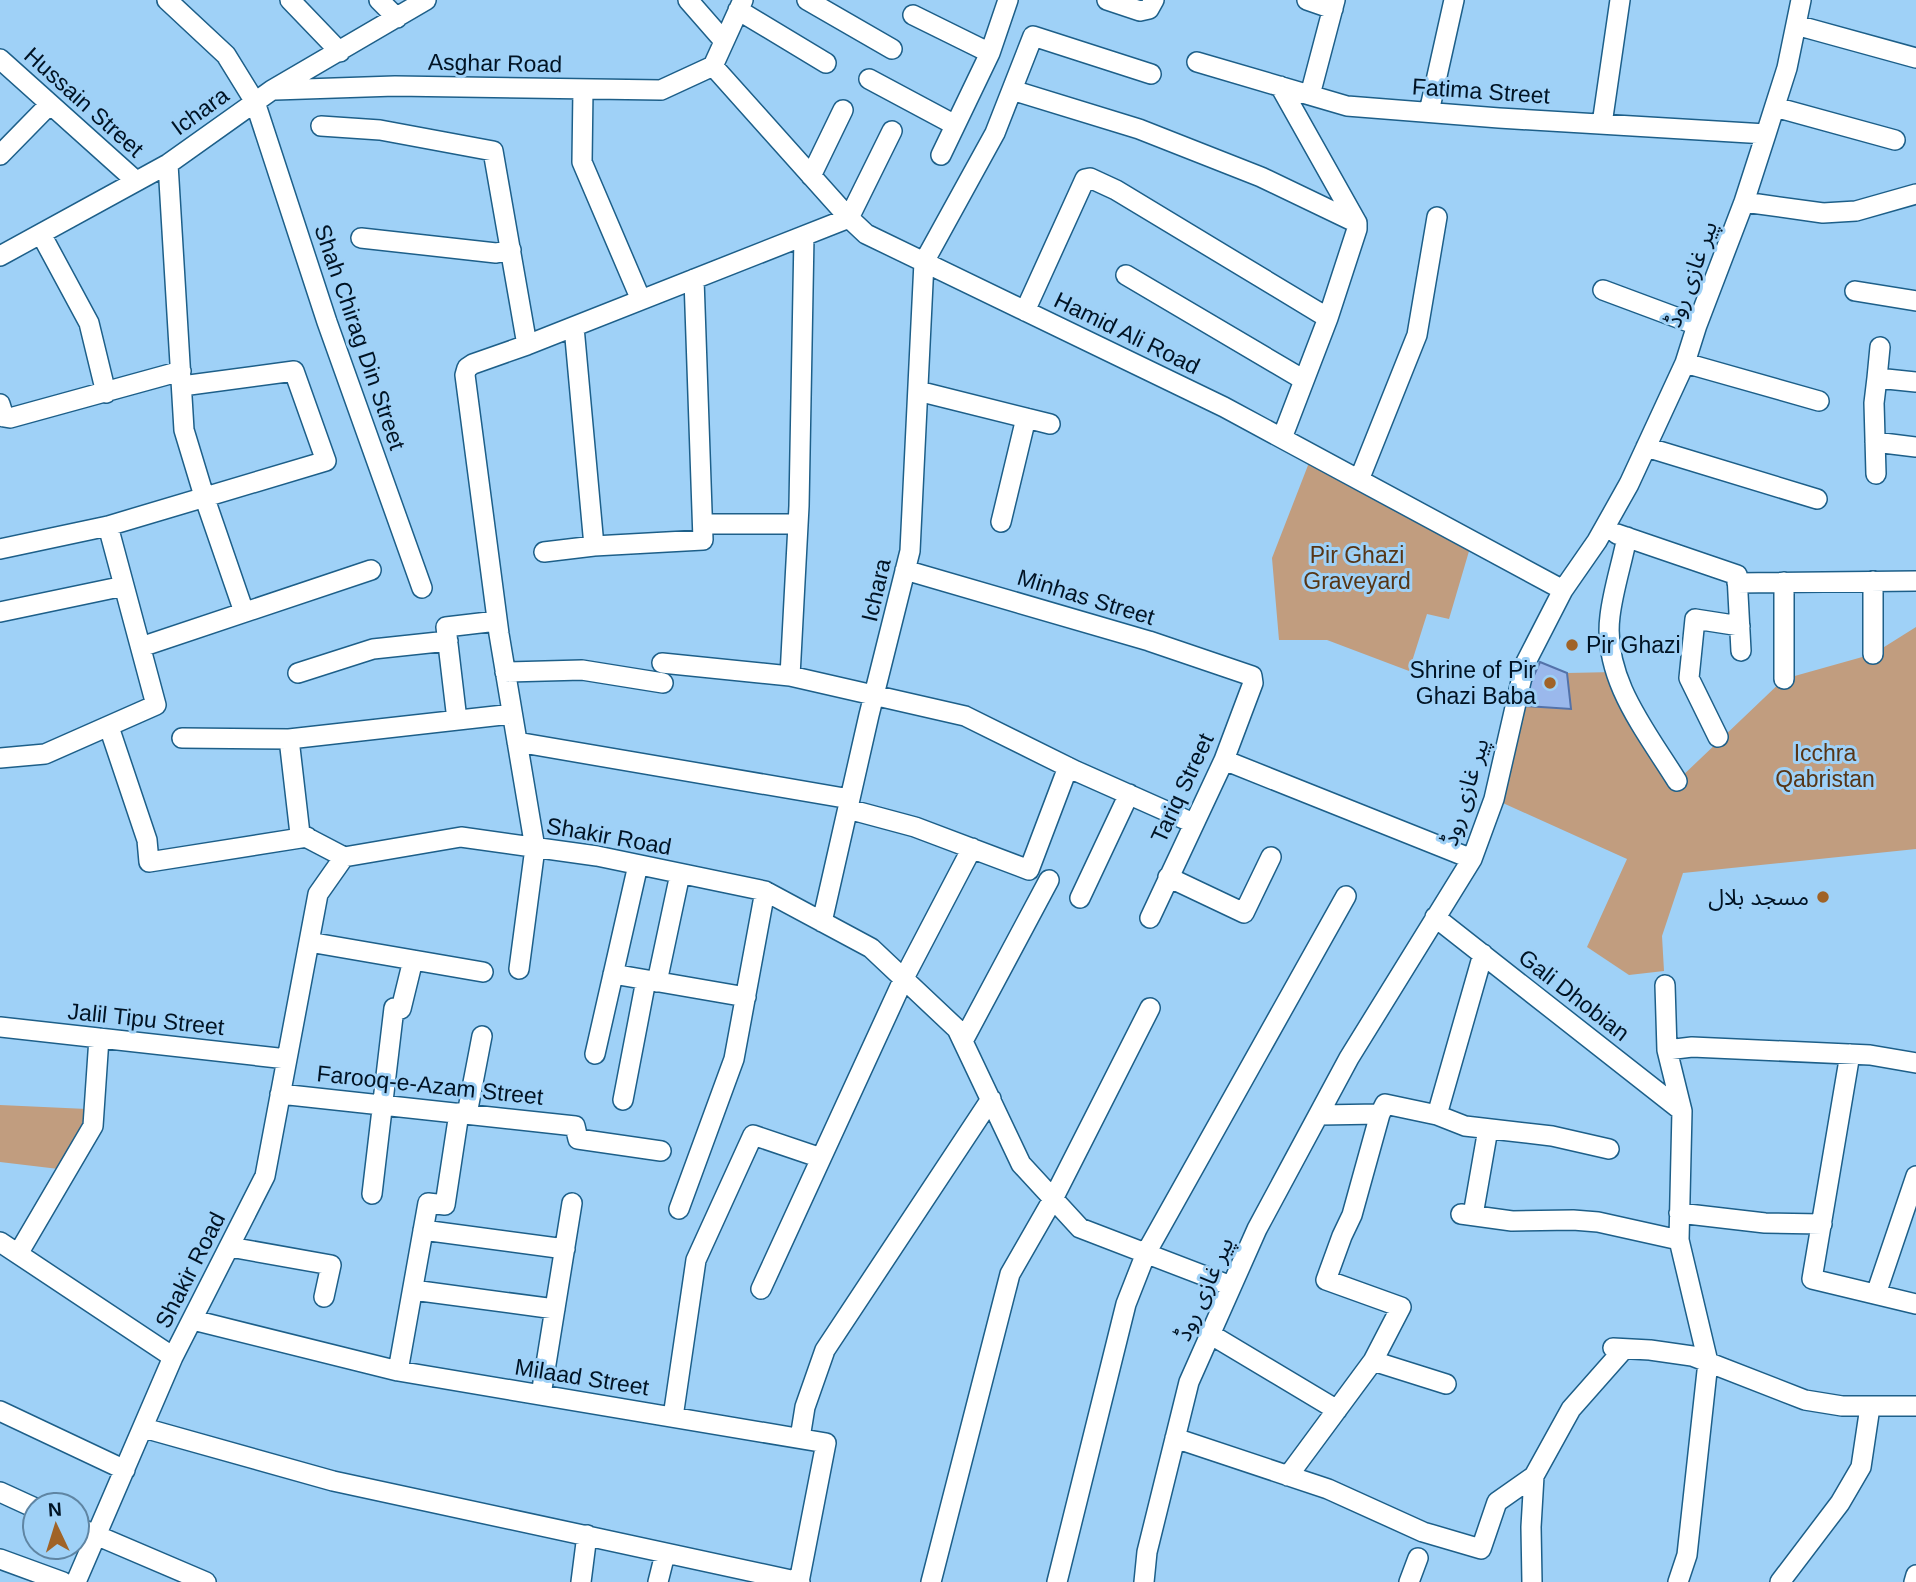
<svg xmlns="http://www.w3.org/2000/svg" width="1916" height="1582" font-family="Arial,'Noto Sans Arabic',sans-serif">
<rect width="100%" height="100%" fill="#9fd1f7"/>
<path fill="#c19d7f" d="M1312,455L1472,541L1449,619L1427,614L1409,671L1327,640H1279L1272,558Z
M1916,627V849L1683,873L1662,936L1664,971L1629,975L1587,947L1627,859L1494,799L1513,706L1571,709L1567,673L1615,672L1678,780L1784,679L1873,654Z
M0,1105L87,1109L67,1170L0,1162Z"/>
<path fill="#9ab8ec" stroke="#5372a9" stroke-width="2" d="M1540,662L1567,673L1571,709L1526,706V693Z"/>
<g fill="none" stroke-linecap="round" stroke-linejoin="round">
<g stroke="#1d5f89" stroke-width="22">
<path id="minor" d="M167,0L226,55L255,102L327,322L422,588
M290,0L340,52
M379,0L397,18
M688,0L723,40
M807,0L892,49
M1107,0L1140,11L1149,9L1154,0
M1307,0L1333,9
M738,10L826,63
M913,15L990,53
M1796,25L1916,58
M0,59L136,181
M1197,62L1347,106L1499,118L1766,134
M713,66L849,218L866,234L1224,407L1563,590
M713,66L743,0
M869,79L955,125
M1280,86L1357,223
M583,89L582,162L641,300
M275,90L395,86L661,90L713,66
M1012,90L1139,129L1261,177L1357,223V229L1328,318
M1310,95L1335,0
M1775,107L1895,140
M1429,112L1454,0
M1602,124L1620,0
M321,126L380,130L493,151L527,345
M0,155L50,104
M941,155L990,53L1008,0
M168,164L184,430L204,496L244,612
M811,176L843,110
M1744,202L1823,213L1856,211L1916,194
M41,234L89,323L106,393
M361,238L496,253L511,250
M0,256L168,164L272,90L426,0
M1126,275L1304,380
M1603,290L1697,325
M1855,291L1916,301
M1025,311L1085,179L1090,178L1116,190L1328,318L1282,438
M1880,347L1877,378L1916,382
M1685,363L1819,401
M918,391L1050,424
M0,404L4,417L10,418L181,371
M1875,442L1916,447
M1646,447L1817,499
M1876,474L1874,403L1877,378
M1359,480L1417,335L1437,217
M1001,522L1026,418
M703,524H798
M1617,534L1737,575L1741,651
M1627,537C1622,563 1613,590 1610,616C1602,678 1646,731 1677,781
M594,546L703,540L694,279
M0,549L108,526L326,461L294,371L182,386
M544,552L594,546L574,327
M905,570L1149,641L1252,676L1253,683L1224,760L1150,918
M1873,581V654
M1784,582V679
M1737,583L1916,581
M0,612L124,586
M141,647L371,570
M662,663L790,676L965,716L1076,771L1193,823
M505,672L582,670L663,683
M298,673L373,649L448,641
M790,676L799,506L804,236
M457,720L446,627L497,621
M109,727L147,840L149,862L307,837
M1718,737L1689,678L1695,619L1740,626
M182,738L289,739L300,834L344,857
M289,739L512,714
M517,742L850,799
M0,758L45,754L156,705L108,526
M1224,760L1472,859
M848,809L915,827L1029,870L1068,767
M1168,877L1244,913L1271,857
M1080,898L1129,794
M1435,917L1682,1111
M822,922L869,715L910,551L924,262L995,133L1033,36L1151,74
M309,942L483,972
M519,969L535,848L499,634L465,375L467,368L473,364L527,345L849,218L892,131
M613,974L746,997
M657,982L680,874
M1665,985L1667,1050L1682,1111L1679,1240L1708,1362L1687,1555L1678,1582
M0,1027L287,1059
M963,1041L1049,880
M1667,1050L1692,1047L1870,1055L1916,1063
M595,1054L638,865
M1850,1054L1812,1279L1916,1304
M280,1094L575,1126L578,1139L661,1151
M623,1100L646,980
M467,1114L482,1036
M1320,1115L1380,1114L1385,1104L1437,1115L1483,954
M1437,1115L1465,1126L1552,1136L1609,1149
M372,1194L394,1008L401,1009L413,960
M679,1209L734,1059L765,891
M1679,1213L1765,1223L1822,1224
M1461,1214L1512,1221L1573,1220L1598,1222L1679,1240
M1473,1215L1488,1129
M423,1230L565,1249
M0,1242L173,1357
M230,1247L331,1265L324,1297
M18,1254L93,1126L99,1038
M761,1289L904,978L972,848
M413,1290L555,1309
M1876,1294L1916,1176
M193,1320L398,1371L826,1443L799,1582
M1210,1334L1337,1410
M1613,1348L1650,1350L1692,1356L1805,1400L1842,1406H1916
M1373,1361L1401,1307L1326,1280L1342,1236L1352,1215L1380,1114
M398,1371L428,1203L445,1205L459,1113
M541,1395L572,1203
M0,1411L125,1470
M673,1417L696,1260L753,1135L821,1158
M144,1428L333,1481L800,1582
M800,1438L805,1407L825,1350L991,1099
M1175,1438L1328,1489L1423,1532L1481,1549L1497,1502L1534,1476L1571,1409L1624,1349
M1288,1476L1373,1361L1446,1384
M0,1492L35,1508
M77,1527L206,1582
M0,1559L63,1582
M76,1582L173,1357L265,1176L318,894L344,857L461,837L597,856L765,891L871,948L957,1029L1021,1164L1080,1228L1231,1286
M581,1582L587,1535
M658,1582L665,1554
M931,1582L1010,1274L1053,1199L1150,1008
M1057,1582L1126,1304L1146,1253L1346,896
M1144,1582L1147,1552L1189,1382L1257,1229L1349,1058L1472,859L1494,799L1525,664L1563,590L1597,541L1629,484L1685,363L1697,325L1744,202L1766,134L1787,68L1801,0
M1409,1582L1418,1558
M1532,1582L1531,1527L1534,1476
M1780,1582L1840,1503L1861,1467L1870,1407
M1914,1582L1916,1575"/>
</g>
<use href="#minor" stroke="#fff" stroke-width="19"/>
</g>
<g fill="#a06327" stroke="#9fd1f7" stroke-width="2.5">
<circle cx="1572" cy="645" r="7"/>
<circle cx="1550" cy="683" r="7"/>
<circle cx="1823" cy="897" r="7"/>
</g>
<g text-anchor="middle" stroke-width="6" stroke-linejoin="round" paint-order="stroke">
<g font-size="23" fill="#001324" stroke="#9fd1f7">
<text transform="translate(495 63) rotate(1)" y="8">Asghar Road</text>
<text transform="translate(1481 91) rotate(4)" y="8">Fatima Street</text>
<text transform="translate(84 102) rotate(42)" y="8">Hussain Street</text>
<text transform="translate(200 111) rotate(-36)" y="8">Ichara</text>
<text transform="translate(1691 274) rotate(-70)" y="8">پیر غازی روڈ</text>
<text transform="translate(1127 333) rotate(26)" y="8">Hamid Ali Road</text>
<text transform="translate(360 337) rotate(71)" y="8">Shah Chirag Din Street</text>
<text transform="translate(876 590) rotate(-77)" y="8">Ichara</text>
<text transform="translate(1086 597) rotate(17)" y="8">Minhas Street</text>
<text transform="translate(1182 788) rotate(-65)" y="8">Tariq Street</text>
<text transform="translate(1465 792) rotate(-73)" y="8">پیر غازی روڈ</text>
<text transform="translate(609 836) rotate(10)" y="8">Shakir Road</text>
<text transform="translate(1574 995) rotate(38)" y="8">Gali Dhobian</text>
<text transform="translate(146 1019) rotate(6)" y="8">Jalil Tipu Street</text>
<text transform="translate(430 1085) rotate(6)" y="8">Farooq-e-Azam Street</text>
<text transform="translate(190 1270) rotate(-63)" y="8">Shakir Road</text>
<text transform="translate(1204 1289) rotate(-66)" y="8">پیر غازی روڈ</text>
<text transform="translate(582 1377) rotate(9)" y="8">Milaad Street</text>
</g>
<g font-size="23" fill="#573515" stroke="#9fd1f7">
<text x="1357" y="563">Pir Ghazi<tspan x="1357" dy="26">Graveyard</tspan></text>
<text x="1825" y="761">Icchra<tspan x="1825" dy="26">Qabristan</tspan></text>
</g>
<g font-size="23" fill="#001324" stroke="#9fd1f7" text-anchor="end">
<text x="1586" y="653" text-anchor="start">Pir Ghazi</text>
<text x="1536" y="678">Shrine of Pir<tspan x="1536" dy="26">Ghazi Baba</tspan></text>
<text x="1809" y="905">مسجد بلال</text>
</g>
</g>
<g transform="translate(56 1526) rotate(356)"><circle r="33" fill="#9fd1f7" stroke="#5f85a3" stroke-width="2"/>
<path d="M0-5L12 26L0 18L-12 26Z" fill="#a06327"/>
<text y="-10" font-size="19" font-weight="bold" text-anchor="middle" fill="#001324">N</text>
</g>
</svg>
